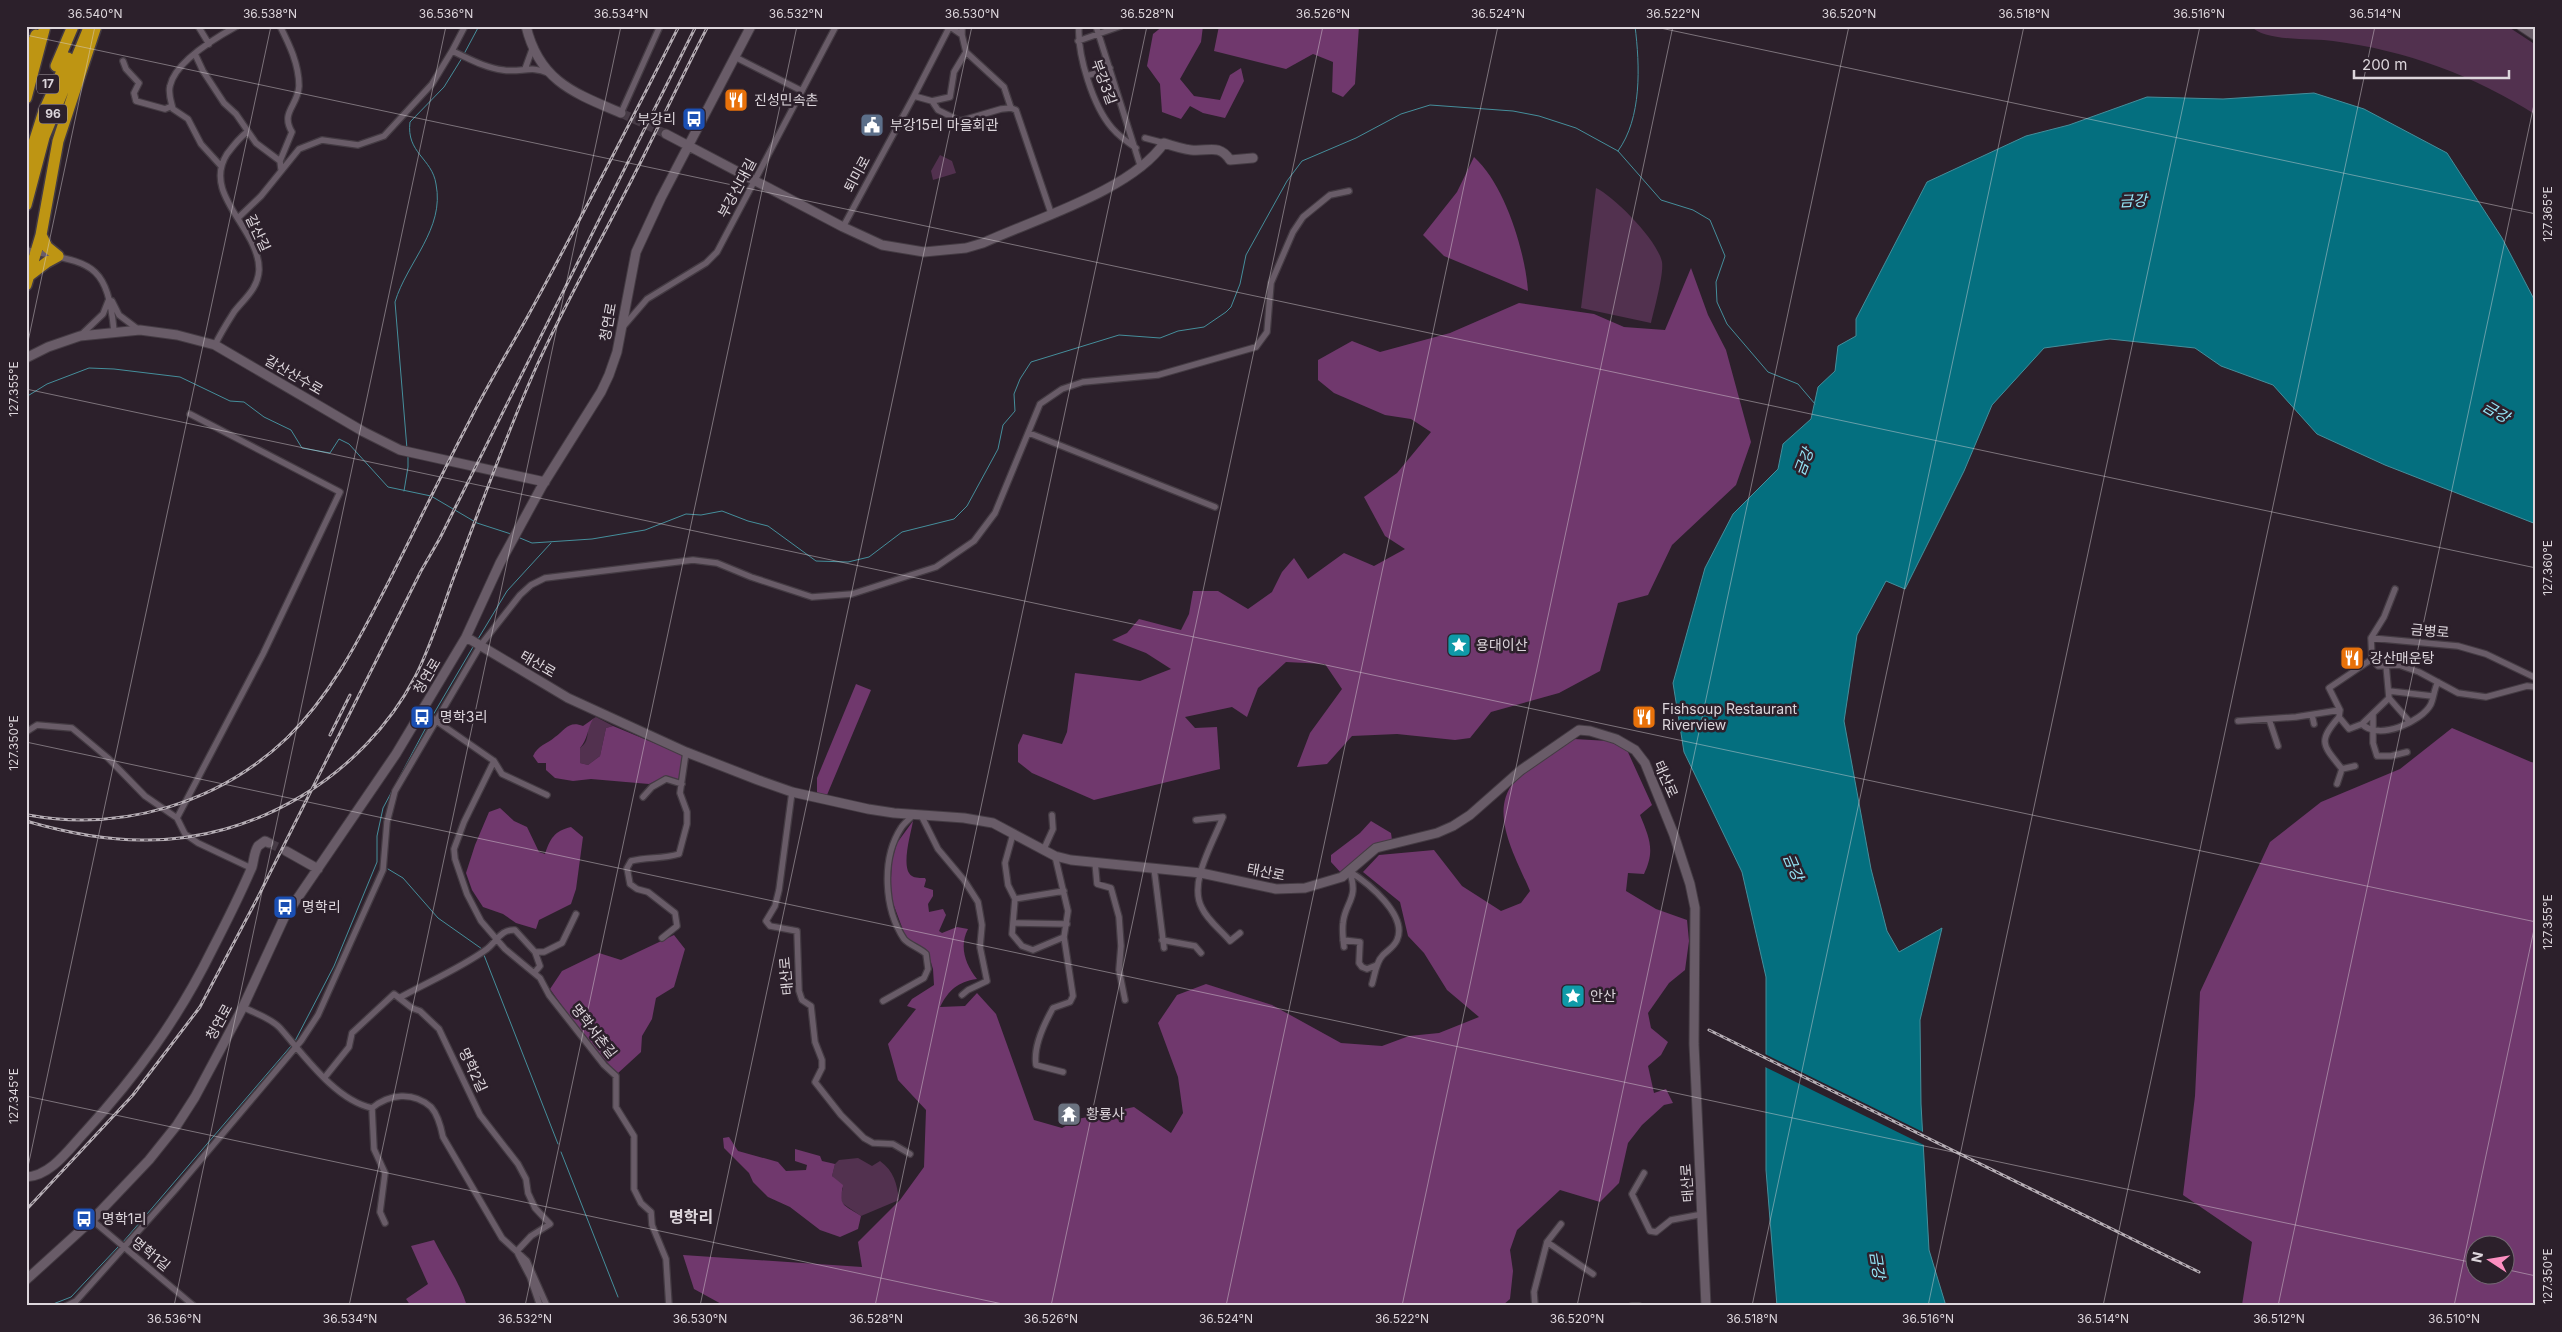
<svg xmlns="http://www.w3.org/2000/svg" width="2562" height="1332" font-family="Inter,'Noto Sans KR',sans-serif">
<rect width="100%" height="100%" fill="#2c202b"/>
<path fill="#52314f" d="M2251,26H2507L2536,45V115C2475,76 2405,50 2333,41C2313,38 2264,42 2251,26Z
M940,155L952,161L956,173L933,180L931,171Z
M1596,188C1615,197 1658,241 1662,262C1664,274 1654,310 1651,323L1581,308Z
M596,717L613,726L606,728L600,756L588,765L580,763V748C582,746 585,744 586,741C590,732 585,722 596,717Z
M858,1158L872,1166L880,1161C894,1171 897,1184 899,1200L861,1216L842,1203L840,1197L843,1188L832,1176L835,1164L839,1160Z"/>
<path fill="#70386d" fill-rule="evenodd" d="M1163,26H1203L1201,42L1180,79L1194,96L1220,100L1230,75L1241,68L1244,81L1225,118L1203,113L1190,106L1181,119L1162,112L1160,84L1147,66L1153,34Z
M1219,26H1359L1355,84L1343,97L1332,92L1333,62L1313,54L1286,69L1214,51Z
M1474,157C1505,185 1525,251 1528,291L1444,256L1423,235L1457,192Z
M1691,268L1708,315L1726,350L1751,442L1736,485L1672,545L1648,595L1618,603L1600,671L1559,693L1491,712L1470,738L1455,740L1397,734L1352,736L1327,764L1297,767L1310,733L1342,689L1325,664L1286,662L1258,688L1247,717L1232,707L1185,717L1195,728L1217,727L1220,769L1094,800L1032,773L1018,762V745L1023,734L1062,744L1067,732L1075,673L1140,681L1171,669L1146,653L1112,640L1127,633L1139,619L1181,630L1189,614L1193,591H1218L1248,609L1272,592L1282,572L1294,558L1308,579L1344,553L1374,566L1405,549L1385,536L1364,497L1397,473L1431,432L1411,419L1385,415L1334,393L1318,380V360L1352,341L1380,352L1450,333L1519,303L1594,314L1624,327L1665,330Z
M856,684L871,690L827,795L817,793V778Z
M593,719C587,729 588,739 580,748V763L588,765L600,756L606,728L613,726L683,755L681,782L664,777L649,784L591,779L573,781L555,778L546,770V763H538L533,756C538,745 547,744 555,737C565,730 569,720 583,726Z
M2452,728L2531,762L2536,763V1306H2177L2242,1305L2252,1242L2183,1195L2195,1096L2200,992L2270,842L2321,802L2400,769ZM2474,1244H2504V1274H2474Z
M1574,739L1609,741L1627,750L1652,805L1640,815C1650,839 1655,851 1644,874L1628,873L1626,891L1656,909L1687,920L1689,941L1685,970L1669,983L1648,1013L1651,1028L1668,1042L1661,1055L1648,1066L1654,1093L1666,1089L1673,1103L1664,1105L1642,1125L1628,1143L1619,1183L1600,1202L1560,1190L1517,1230L1510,1250L1513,1271L1510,1299L1503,1305L725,1306L694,1289L683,1255L862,1267L858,1242L900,1200L924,1167L926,1110L898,1080L888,1044L916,1009L907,1006L912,999L934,985L933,969L928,953L906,938L890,895L892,860L897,843L913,821C911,833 900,869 912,876C915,878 921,878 925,878L926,880L924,887L933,890V896L928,904L929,912L943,909L946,915L939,931L942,933L957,927L968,929C959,946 965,964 977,979C957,982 949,990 940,1007L965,1006L977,993L996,1014L1034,1120L1062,1128L1078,1119L1134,1107L1171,1133L1183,1113L1178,1077L1158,1023L1177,995L1206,984L1272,1005L1341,1043L1382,1046L1409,1036L1439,1033L1479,1017L1447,990L1424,953L1408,936L1400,902L1363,872L1379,855L1434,850L1462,886L1501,911L1521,903L1530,891C1517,859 1488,813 1514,782C1525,768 1558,749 1574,739Z
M500,808L514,821L527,827L539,852L545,854C550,839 554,831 571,827L583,837L576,889L571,904L539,920L536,929L516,923L503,914L483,907L472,890L466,873L475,845L489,812Z
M1371,821L1391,833L1392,840L1342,874L1331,862V855L1360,833Z
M674,935L685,949L674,987L656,998L652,1019L642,1036L641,1052L617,1074L575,1024L550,989L562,971L599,953L621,960Z
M729,1137L738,1151L778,1162L786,1171L806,1170L807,1165L795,1161V1149L820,1156L822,1161L835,1164L832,1176L843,1185C839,1207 842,1203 861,1216L858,1229L840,1237L820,1230L790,1207L768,1197L753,1182L749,1173L724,1148L723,1138Z
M434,1240C445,1262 460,1283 467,1306H411L406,1299L428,1284L411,1246Z"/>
<path fill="#046f7f" stroke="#458e9b" d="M2314,93L2364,109L2447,153L2502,238L2536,303V524L2385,465L2317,434L2273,385L2221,366L2195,348L2110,339L2044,348L1992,405L1964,471L1905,589L1886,581L1857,635L1844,721L1871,869L1887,931L1899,952L1942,928L1920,1020L1921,1104L1929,1250L1946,1306H1777L1766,1170V977L1742,872L1684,752L1673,683L1705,568L1733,514L1778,469L1783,444L1811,419L1818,387L1835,371L1838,346L1856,336V319L1927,182L2026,136L2069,125L2147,97L2223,99Z"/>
<path fill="#2c202b" d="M1763,1053L1925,1133L1926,1146L1763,1066Z"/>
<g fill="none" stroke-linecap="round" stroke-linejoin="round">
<path stroke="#458e9b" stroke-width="1" d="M464,54L479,26
M1618,151C1642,118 1640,66 1635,26
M26,397L47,384L89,368L114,369L180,377L230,401L244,402L264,417L291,430L302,448L330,453L339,439L349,444L388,487L431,496L477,523L511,534
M407,449L395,302C407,262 445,229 436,184C432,158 406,153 410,122L444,87L462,58
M404,491L408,467V455
M520,538L532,543L592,539L645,530L686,514L701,515L722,511L748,521L768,526L816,561L848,562L869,557L902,532L954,519L967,506L998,449L1003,425L1015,411L1014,394L1020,379L1031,362L1119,335L1160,338L1178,331L1204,327L1226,312L1231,307L1240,284L1246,255L1287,181L1302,161L1356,138L1401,114L1430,105L1513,111L1539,116L1576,128L1618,151L1661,200L1693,210L1710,220L1725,256L1716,282L1717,302L1727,324L1768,372L1798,384L1815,404
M478,639L507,591L551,543
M433,715L473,647
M388,869L403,878L438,918L482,949
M484,955L558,1144
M295,1041L334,966L377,862V836L383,808L430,720
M561,1152L618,1297
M123,1242L291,1046
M621,1304V1306
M48,1306L71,1297L118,1247"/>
<path stroke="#473b46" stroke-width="9" stroke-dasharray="9 4.5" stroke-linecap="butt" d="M621,113L666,134
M269,843L286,851"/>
<g stroke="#443b43" stroke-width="8">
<path id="street" d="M198,26L209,44
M280,26C289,44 299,64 299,86C298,106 280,112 292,132L280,161L281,169
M949,26L962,35V26
M1079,26C1077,55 1093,106 1112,128C1119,136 1127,142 1136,148
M1096,26L1141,168
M962,35L966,52L1004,87L1011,108L1016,110L1051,213
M1078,41L1121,26
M452,51L465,26
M195,54L203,71L224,103L236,114L256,143L280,161
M735,57L802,91
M123,61L126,69L139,83L134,93L136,101L165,109L172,106
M525,69L533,47
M1087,76L1110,68
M914,96L950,26
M932,101L950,97L954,72L966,52
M621,113L660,26
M1145,138L1164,143
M221,166L201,144L188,119L173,109C171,101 168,94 170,86C175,62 217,37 237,26
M238,218L261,196L299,149L322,140L358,145L384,136L432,84L452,51C468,58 485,68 503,70C520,73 532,65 548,73
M843,227L914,96L932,101L938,110L960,121L1001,109L1011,108
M26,250C89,264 107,259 114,331
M112,301L119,315L139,330
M622,328L647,299L706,263L717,252L836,26
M82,334L103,314L109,299
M215,345C220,334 227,323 234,312C244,299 258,289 259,270C260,229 201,195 227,154C233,146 239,138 247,132
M1029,433L1215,507
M2371,638L2458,646L2486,654L2536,678
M2372,659L2378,666L2399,665L2419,672L2458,693L2486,697L2527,686L2536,687
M2386,665L2389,698L2362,724L2349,729L2339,717L2340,710L2329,688L2372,659L2371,638L2384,617L2395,589
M2389,691L2432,696
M2389,698L2409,721
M422,711L494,761L464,822L454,849L455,859L467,894L481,921L505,949L540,978L549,995L604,1065L616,1076V1107L634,1136V1189L641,1203L651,1212L652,1225L666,1259L669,1306
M2373,714V743L2377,756H2391L2407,752
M2312,715L2314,724
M2269,719L2278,746
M2238,721L2296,717L2340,710
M2362,724C2378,741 2422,722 2431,704C2434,697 2434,689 2438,682
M26,732L37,725L72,728L108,758L145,796L177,818L263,654L340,492L190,414
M494,761L502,774L547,795
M2342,769L2355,766
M2337,784L2342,769C2323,745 2317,742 2339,717
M792,792L779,890L775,906L766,921L770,926L797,931L799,991L802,1000L811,1006L815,1042L822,1060V1068L815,1082L841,1115L864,1138L873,1143L893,1144L910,1154
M643,797L652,787L666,779L682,784
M921,815L938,849L964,880L978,902L982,925L980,947L987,981L968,990L962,995
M177,818L185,834L198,843L251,868
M1196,820L1223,817C1213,843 1188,883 1202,908C1208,921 1221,930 1230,941L1240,933
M1013,834L1005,863L1008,885L1015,899L1012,934L1022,946L1033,950L1064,937
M1043,851L1053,829L1052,815
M1055,856L1068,911L1064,937L1073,996L1070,1002L1053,1008C1044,1024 1033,1046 1036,1065L1063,1072
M1095,862L1097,884L1111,888L1119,917L1121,946L1119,970L1125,1000
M1154,868L1164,948
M1015,899L1064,891
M1014,923L1067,924
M662,938L677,926L675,913L648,892L637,889L630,884L627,868L631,861C647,857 663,859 679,854L687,824V812L680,793L686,752
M1162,940L1195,946L1201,953
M1343,940L1360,942L1359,963L1362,967L1367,969L1377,965
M1344,947C1343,939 1342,931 1343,923C1345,902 1360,898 1349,871C1368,883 1408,915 1397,940C1394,947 1388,950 1383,955C1376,962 1375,974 1372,984
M535,952H544L562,943L576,914
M399,998C428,982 461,968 487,949C497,941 501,929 515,930L535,952L540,966L535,972
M883,1001L924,978L928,969L926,954C920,948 909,945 904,939C884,909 881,859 901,828C904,823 910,819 914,814
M243,1007C254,1013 271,1018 280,1028C304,1055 335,1100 372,1108L374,1149L385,1173L380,1212L385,1223
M325,1077L349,1047L352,1033L394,994L412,1008L420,1011L439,1029L480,1115L518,1164L526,1179L528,1193L535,1208L550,1224L531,1236L517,1251
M372,1108C389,1094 413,1091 431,1107C438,1115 441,1127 443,1137L502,1238L527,1261L547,1306
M1644,1173L1632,1194L1650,1231L1656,1232L1671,1220L1703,1214
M92,1220L194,1306
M1547,1242L1561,1224
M518,1254L530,1277L540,1306
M66,1306L76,1301L176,1189L301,1041L318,1015L383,870L387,822L395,791L480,646L520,595L531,585L545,578L693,560L717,563L751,577L812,597L852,594L936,567L974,541L995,513L1040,404L1062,389L1083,382L1158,375L1256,347L1267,332L1271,283L1293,232L1303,217L1330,195L1349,191
M1535,1306L1534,1292L1547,1242L1593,1274
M1632,1306H1639"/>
</g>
<g stroke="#443b43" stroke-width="11">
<path id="secondary" d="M526,26C539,81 574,93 621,113
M2521,26L2536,36
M666,134L843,227L882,245L924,252L966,248L983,243C1035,219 1132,190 1164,143C1173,146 1182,149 1191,150C1208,152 1219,143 1230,160L1253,158
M26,358L48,347L80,336L140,330L177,335L215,345L364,432L400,450L545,482
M466,637L568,698L686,752L758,780L792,792L868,809L894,813L964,818L993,823L1055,856L1071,860L1201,873L1276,889L1305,888L1342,877L1376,848L1437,833L1453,826L1470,815L1521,770L1579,730L1590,731L1616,739L1635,750L1645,763L1674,835L1690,884L1695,908L1694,1044L1706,1306
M286,851L318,869
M26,1177C51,1176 69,1149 85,1132C137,1075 178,1019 212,950C226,923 240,895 252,867C254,860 254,852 258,846L265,841L269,843
M26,1280L92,1220L149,1160L177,1125L195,1097L243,1007L284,918L396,754L466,637L500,563L542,486L601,392L609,375L617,352L636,252L661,198L751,26"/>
</g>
<g stroke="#443b43" stroke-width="14">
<path id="highway" d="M26,60L36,35
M56,66L73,26
M26,98L45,26
M26,168L44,111L68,58
M26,205L44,137L88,30
M30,275L47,262L58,256L47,247L41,235
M26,285L41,235L58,141L96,26"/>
</g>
<use href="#street" stroke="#695c68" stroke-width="5.5"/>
<use href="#secondary" stroke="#695c68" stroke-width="9"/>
<use href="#highway" stroke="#be9513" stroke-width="11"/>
<g stroke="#b6aeb5" stroke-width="3">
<path id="rail" d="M330,735L350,695
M28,815C121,832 218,804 287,738C331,695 358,641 386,587C414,532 441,475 470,420C488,384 509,350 529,314C581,219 630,123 679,26
M26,821C64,832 102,840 142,840C254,842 363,776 415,677C432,644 442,609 455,574C481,506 505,438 534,372C562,309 596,250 627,189C655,135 680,80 708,26
M1709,1030L2199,1272
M26,1210L133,1095L200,1007L259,895L421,571L440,538L696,26"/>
</g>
<use href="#rail" stroke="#2c202b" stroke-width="1" stroke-dasharray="4" stroke-linecap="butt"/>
</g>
<path fill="none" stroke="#ddd6dc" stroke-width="1" stroke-opacity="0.45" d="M1651,26L2536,214M26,35L2536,568M26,351L95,26M26,389L2536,922M26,742L2474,1263M26,1096L1012,1306M26,1176L271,26M2504,1269L2536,1276M174,1306L446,26M349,1306L621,26M525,1306L797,26M700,1306L972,26M875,1306L1147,26M1051,1306L1323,26M1226,1306L1498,26M1402,1306L1673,26M1577,1306L1849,26M1752,1306L2024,26M1928,1306L2200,26M2103,1306L2375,26M2278,1306L2536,95M2454,1306L2536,920"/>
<defs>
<g id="restaurant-square" transform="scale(1.25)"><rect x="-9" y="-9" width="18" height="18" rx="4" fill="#e8710a" stroke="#2c202b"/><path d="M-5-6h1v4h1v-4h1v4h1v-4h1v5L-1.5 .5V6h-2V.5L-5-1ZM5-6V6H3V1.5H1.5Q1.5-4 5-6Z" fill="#fff"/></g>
<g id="bus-square" transform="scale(1.25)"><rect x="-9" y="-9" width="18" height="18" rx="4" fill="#1a4fb4" stroke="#2c202b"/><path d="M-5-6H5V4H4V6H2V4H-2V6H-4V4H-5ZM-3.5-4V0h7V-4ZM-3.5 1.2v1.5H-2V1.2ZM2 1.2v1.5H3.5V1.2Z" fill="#fff"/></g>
<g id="civic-square" transform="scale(1.25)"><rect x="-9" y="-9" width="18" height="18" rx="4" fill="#5c6f8a" stroke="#2c202b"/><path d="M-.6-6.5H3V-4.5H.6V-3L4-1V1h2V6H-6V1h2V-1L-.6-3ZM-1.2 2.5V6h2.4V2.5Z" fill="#fff"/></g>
<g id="sight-square" transform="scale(1.25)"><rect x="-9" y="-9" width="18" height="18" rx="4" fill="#0f9aa8" stroke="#2c202b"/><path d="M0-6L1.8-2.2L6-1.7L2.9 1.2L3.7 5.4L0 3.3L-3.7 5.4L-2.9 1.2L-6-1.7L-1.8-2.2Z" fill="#fff"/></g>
<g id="temple-square" transform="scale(1.25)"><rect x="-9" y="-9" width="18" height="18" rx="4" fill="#6b7280" stroke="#2c202b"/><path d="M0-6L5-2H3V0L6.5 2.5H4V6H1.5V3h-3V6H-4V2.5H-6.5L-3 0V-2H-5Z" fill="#fff"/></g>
</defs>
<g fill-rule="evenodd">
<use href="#restaurant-square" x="736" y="100"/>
<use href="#bus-square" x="694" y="119"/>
<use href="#civic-square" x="872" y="125"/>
<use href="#sight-square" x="1459" y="645"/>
<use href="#restaurant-square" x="2352" y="658"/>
<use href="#bus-square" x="422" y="717"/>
<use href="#restaurant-square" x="1644" y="717"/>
<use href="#bus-square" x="285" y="907"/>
<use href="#sight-square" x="1573" y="996"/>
<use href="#temple-square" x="1069" y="1114"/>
<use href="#bus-square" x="84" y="1219"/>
</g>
<g text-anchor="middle" stroke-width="5" stroke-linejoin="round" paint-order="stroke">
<g fill="#2c202b" stroke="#a89fa7" stroke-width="1">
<rect x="37" y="74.5" width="22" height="19" rx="4"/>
<rect x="39" y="104.5" width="28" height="19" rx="4"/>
</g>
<g font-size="12" font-weight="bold" fill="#ddd6dc">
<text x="48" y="88">17</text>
<text x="53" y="118">96</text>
</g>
<g font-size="14" fill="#ddd6dc" stroke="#2c202b">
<text transform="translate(1104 82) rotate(70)" y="5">부강3길</text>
<text transform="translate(857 174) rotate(-62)" y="5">퇴미로</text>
<text transform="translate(737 188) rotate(-62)" y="5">부강신대길</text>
<text transform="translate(258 233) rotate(65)" y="5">갈산길</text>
<text transform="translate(608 322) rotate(-80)" y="5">청연로</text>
<text transform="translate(294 375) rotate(30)" y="5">갈산산수로</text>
<text transform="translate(2430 631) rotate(5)" y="5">금병로</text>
<text transform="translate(538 664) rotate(30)" y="5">태산로</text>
<text transform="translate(427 676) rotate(-59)" y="5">청연로</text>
<text transform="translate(1666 779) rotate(66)" y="5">태산로</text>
<text transform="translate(1266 872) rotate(11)" y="5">태산로</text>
<text transform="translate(786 976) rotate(-95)" y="5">태산로</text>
<text transform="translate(219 1022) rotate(-61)" y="5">청연로</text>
<text transform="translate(594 1031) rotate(52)" y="5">명학서촌길</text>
<text transform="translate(473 1070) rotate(65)" y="5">명학2길</text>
<text transform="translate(1687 1183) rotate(-94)" y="5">태산로</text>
<text transform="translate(151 1254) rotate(39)" y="5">명학1길</text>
</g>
<g font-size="14" fill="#ddd6dc" stroke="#2c202b" text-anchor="start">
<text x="754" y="105">진성민속촌</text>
<text x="676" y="124" text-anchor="end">부강리</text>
<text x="890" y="130">부강15리 마을회관</text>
<text x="1476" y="650">용대이산</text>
<text x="2370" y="663">강산매운탕</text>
<text x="1662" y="714">Fishsoup Restaurant<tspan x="1662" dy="16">Riverview</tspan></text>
<text x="440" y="722">명학3리</text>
<text x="302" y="912">명학리</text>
<text x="1590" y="1001">안산</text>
<text x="1086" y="1119">황룡사</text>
<text x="102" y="1224">명학1리</text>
</g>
<g font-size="15" font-style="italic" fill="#97e8f9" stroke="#2c202b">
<text transform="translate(2133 201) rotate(-2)" y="5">금강</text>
<text transform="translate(2496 412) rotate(31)" y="5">금강</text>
<text transform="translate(1804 462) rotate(-69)" y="5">금강</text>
<text transform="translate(1793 867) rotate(67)" y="5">금강</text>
<text transform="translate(1877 1265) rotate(81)" y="5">금강</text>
</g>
<g font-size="16" font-weight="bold" fill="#ddd6dc" stroke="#2c202b">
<text x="691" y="1223">명학리</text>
</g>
</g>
<rect width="2562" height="1332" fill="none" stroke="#2c202b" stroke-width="55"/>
<g transform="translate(2490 1260) rotate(282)"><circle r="24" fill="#2c202b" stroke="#736972"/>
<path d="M0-4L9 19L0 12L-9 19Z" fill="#fc8fc1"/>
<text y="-8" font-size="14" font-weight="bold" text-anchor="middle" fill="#ddd6dc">N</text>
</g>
<path d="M2354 70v8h155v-8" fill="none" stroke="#ddd6dc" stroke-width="2.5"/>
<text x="2362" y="70" font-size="15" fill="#ddd6dc" stroke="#2c202b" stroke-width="4" paint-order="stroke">200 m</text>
<rect x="28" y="28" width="2506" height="1276" fill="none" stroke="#ddd6dc" stroke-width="2"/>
<g font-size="12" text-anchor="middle" fill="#ddd6dc">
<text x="95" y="18">36.540°N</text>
<text x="270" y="18">36.538°N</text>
<text x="446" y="18">36.536°N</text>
<text x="621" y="18">36.534°N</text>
<text x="796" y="18">36.532°N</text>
<text x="972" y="18">36.530°N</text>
<text x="1147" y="18">36.528°N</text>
<text x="1323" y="18">36.526°N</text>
<text x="1498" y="18">36.524°N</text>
<text x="1673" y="18">36.522°N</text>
<text x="1849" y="18">36.520°N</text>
<text x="2024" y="18">36.518°N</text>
<text x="2199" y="18">36.516°N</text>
<text x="2375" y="18">36.514°N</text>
<text transform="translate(2548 214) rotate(-90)" y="4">127.365°E</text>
<text transform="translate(14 389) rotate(-90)" y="4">127.355°E</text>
<text transform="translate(2548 568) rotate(-90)" y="4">127.360°E</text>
<text transform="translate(14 743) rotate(-90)" y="4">127.350°E</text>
<text transform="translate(2548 922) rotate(-90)" y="4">127.355°E</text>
<text transform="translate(14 1096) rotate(-90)" y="4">127.345°E</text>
<text transform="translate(2548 1276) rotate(-90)" y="4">127.350°E</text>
<text x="174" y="1323">36.536°N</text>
<text x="350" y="1323">36.534°N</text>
<text x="525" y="1323">36.532°N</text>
<text x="700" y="1323">36.530°N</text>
<text x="876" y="1323">36.528°N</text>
<text x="1051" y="1323">36.526°N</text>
<text x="1226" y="1323">36.524°N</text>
<text x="1402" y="1323">36.522°N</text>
<text x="1577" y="1323">36.520°N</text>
<text x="1752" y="1323">36.518°N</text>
<text x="1928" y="1323">36.516°N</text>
<text x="2103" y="1323">36.514°N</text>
<text x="2279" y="1323">36.512°N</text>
<text x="2454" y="1323">36.510°N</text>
</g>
</svg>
